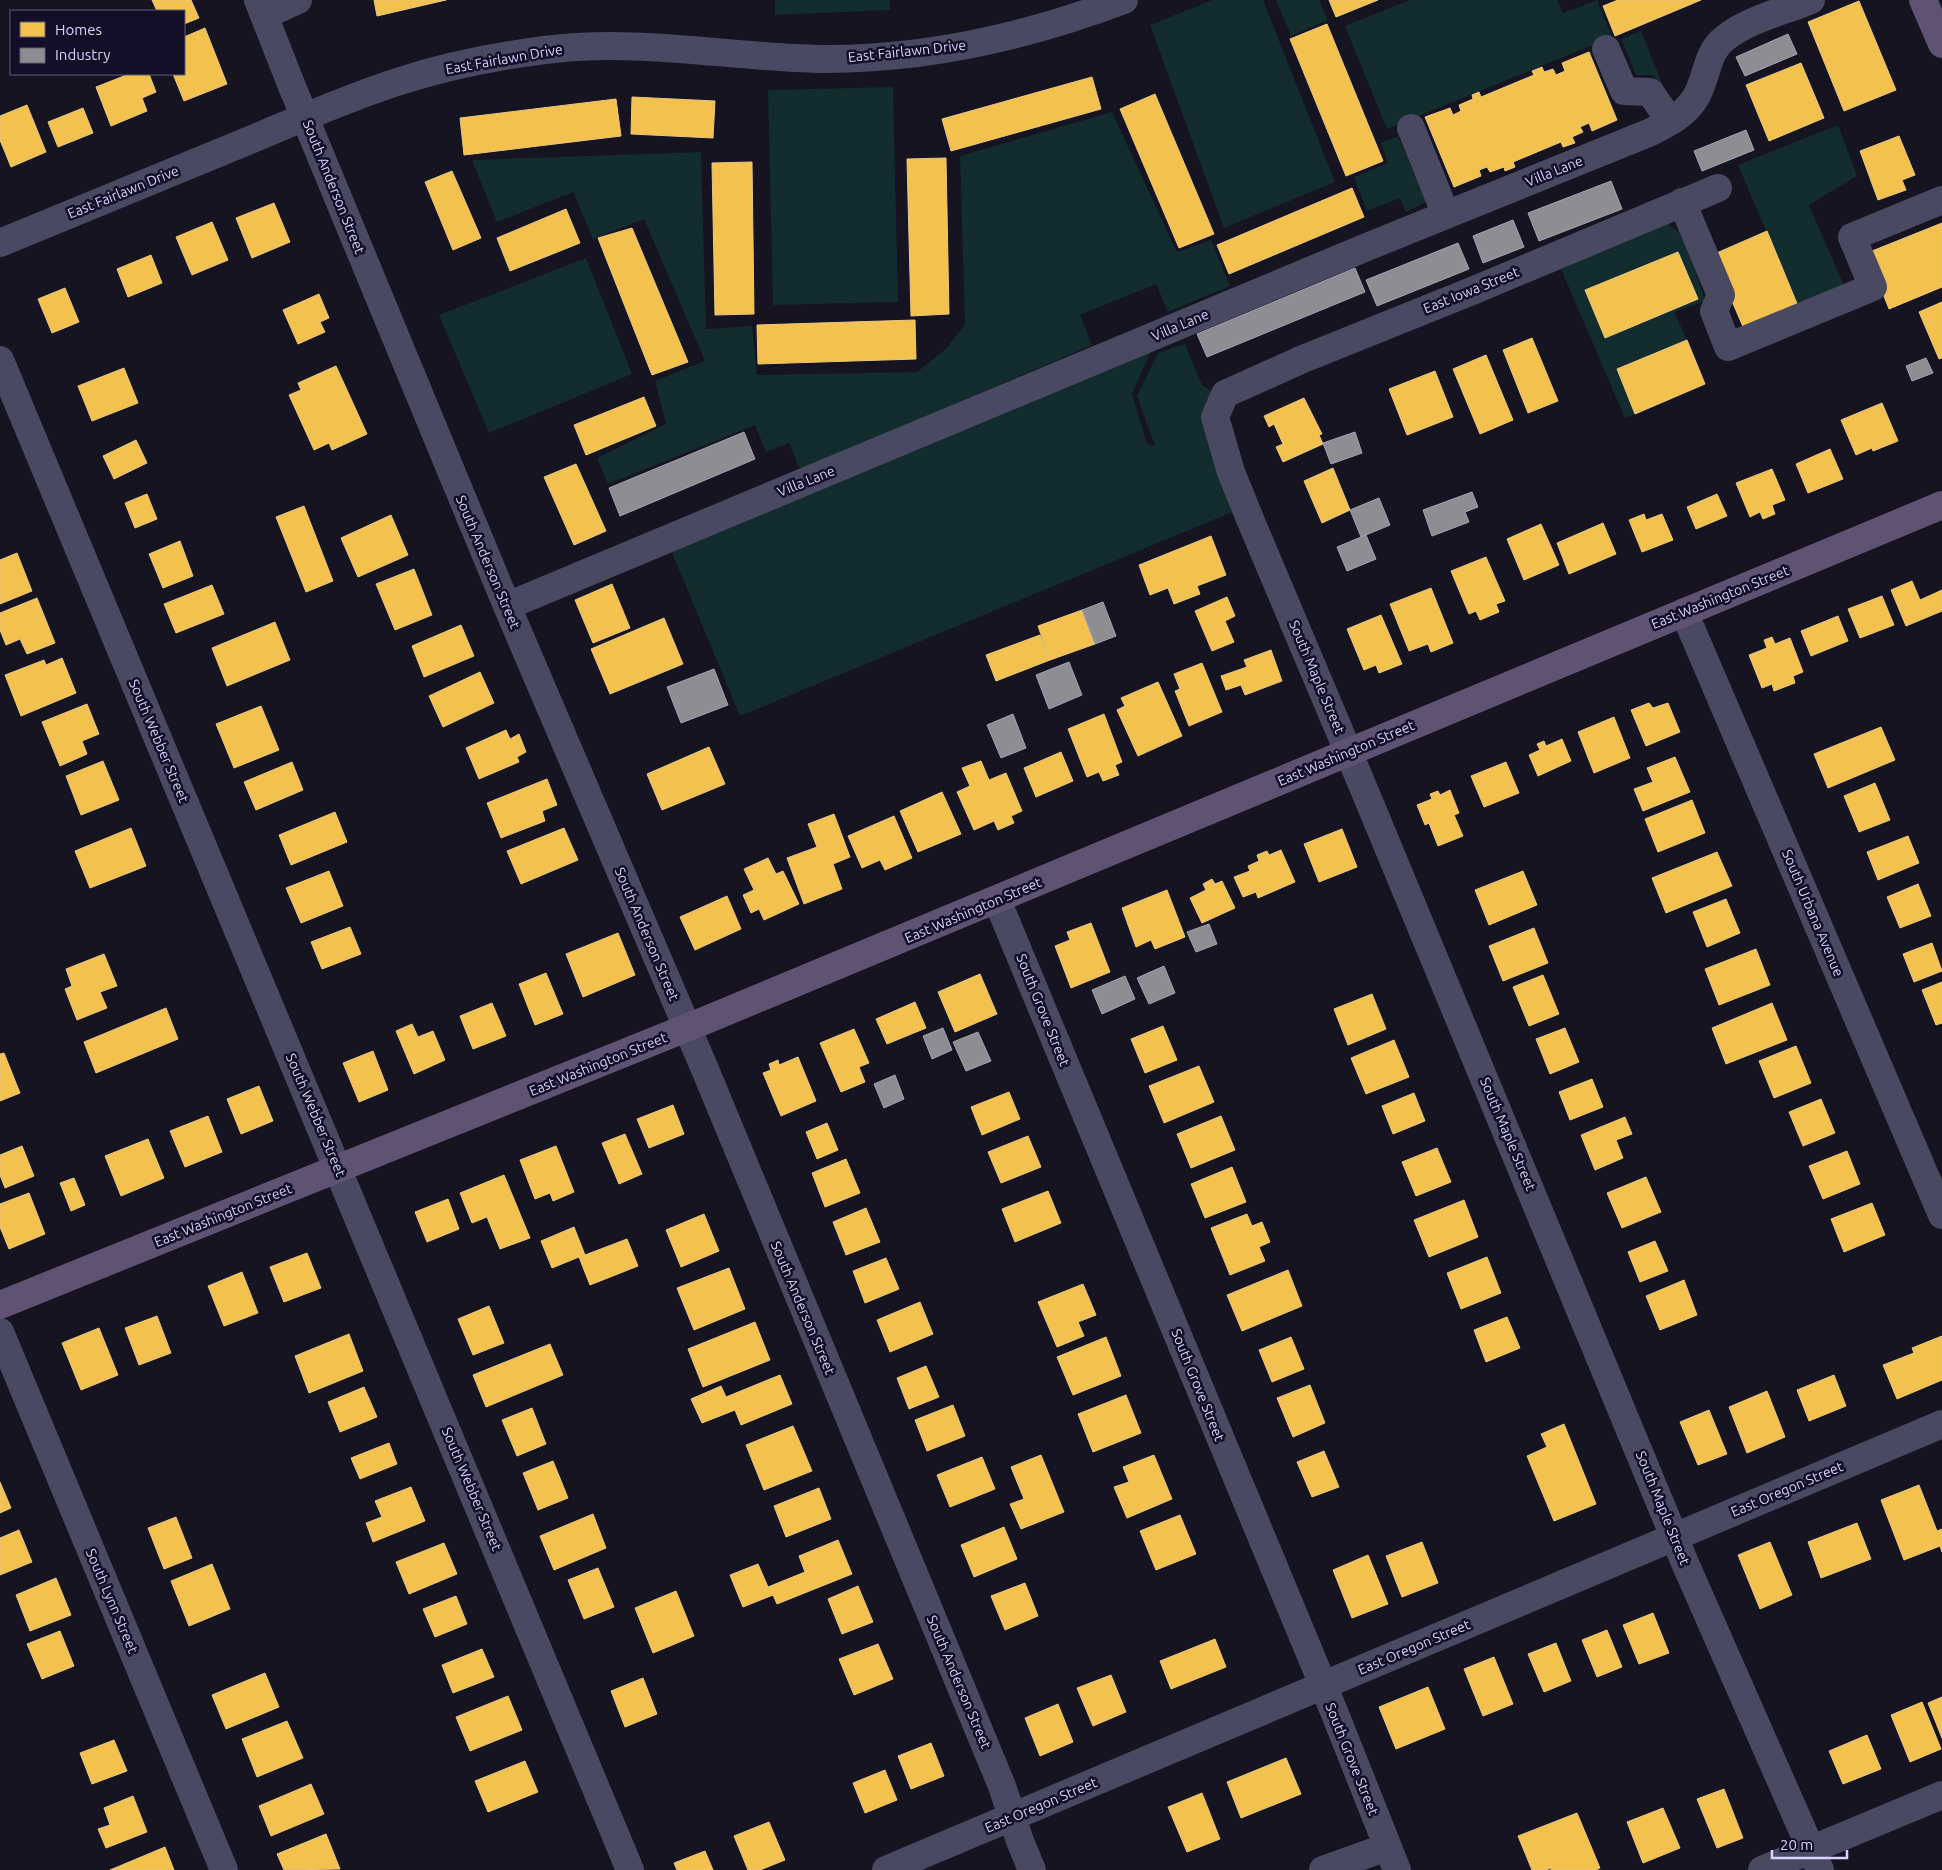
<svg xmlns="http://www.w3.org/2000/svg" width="1942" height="1870" font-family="Ubuntu,sans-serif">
<rect width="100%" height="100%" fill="#161421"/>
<path fill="#132c2d" d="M775,0H890V10L775,15Z
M1212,0H1263L1335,182L1224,228L1150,25Z
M1276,0H1319L1328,20L1291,36Z
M1410,0H1557L1563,13L1597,0L1612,37L1387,129L1345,26Z
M1641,31L1666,93L1653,75H1636L1621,39Z
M893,87L898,302L773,305L768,90Z
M1112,112L1177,252L1211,240L1230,286L1168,312L1156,284L1080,315L1092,345L800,470L789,443L766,452L755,425L608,484L597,458L666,424L655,381L705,361L644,219L593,239L573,192L497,222L472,160L701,152L706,329L752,326L757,375L917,372L946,349L965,324L960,156Z
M1838,125L1857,176L1809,205L1845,288L1798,306L1738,165Z
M1398,136L1426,202L1406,212L1400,198L1367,211L1354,177L1388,163L1381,143Z
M1654,214L1684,236L1705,301L1674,312L1687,340L1617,369L1635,414L1625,418L1555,255Z
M586,258L632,374L489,433L439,315Z
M1185,344L1202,385L1219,396L1242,508L740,716L670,548L1152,348L1132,394L1147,444L1155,446L1137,396L1158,353Z"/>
<path fill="#f2c14e" stroke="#eac783" d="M152,0H191L199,18L184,24V11H157Z
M374,0H446L377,16Z
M1329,0H1378L1336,17Z
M1618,0H1701L1615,36L1603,6Z
M1859,1L1896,90L1844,111L1808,22Z
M1327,24L1383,161L1346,176L1290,39Z
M205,28L227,84L184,101L173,74H184V61H185L184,37Z
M1589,52L1617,120L1592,131L1589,123L1580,127L1583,132L1572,137L1575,143L1563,147L1561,142L1513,162L1515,167L1505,171L1504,167L1490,172L1487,167L1479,170L1481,176L1454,187L1425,117L1450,108L1453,115L1461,111L1459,105L1473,99L1472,95L1479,92L1481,97L1534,75L1532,71L1542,67L1544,72L1553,69L1556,75L1565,71L1562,63Z
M1801,63L1824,118L1769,141L1746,85Z
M129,74H149L156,92L142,98L147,111L111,126L96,87Z
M1092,77L1101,109L951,151L942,119Z
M1155,94L1214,234L1179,248L1120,109Z
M632,97L715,101L713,138L631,134Z
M616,99L621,136L464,155L460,118Z
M27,105L46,152L11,167L0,140V116Z
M83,108L93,133L58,147L48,122Z
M1899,136L1915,175L1902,180L1906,190L1878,200L1860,151Z
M946,158L949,314L911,316L907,159Z
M752,162L754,314L715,315L712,163Z
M452,171L481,238L453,250L425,182Z
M1352,188L1364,217L1229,274L1217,245Z
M274,203L290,242L252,258L236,218Z
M566,209L580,243L510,271L497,238Z
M212,222L228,260L192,275L176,237Z
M1942,223V287L1889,309L1867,253Z
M632,228L688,362L652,375L598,238Z
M1767,231L1798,306L1744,329L1712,255Z
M1678,252L1698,299L1605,338L1585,290Z
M151,255L162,283L128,297L117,269Z
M65,288L79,322L52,333L38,299Z
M319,294L329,318L320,322L325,332L298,344L283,310Z
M1942,302V358L1939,359L1919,312Z
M915,320L916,359L758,364L757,325Z
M1532,338L1558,401L1528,413L1503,350Z
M1687,340L1705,384L1635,414L1617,369Z
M1486,355L1513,420L1480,434L1453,369Z
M336,366L367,434L332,450L329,443L314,450L289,395L301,390L298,383Z
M124,368L138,403L92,421L78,386Z
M1435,371L1453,417L1407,435L1389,389Z
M644,397L656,426L586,455L574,425Z
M1304,398L1322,434L1319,435L1323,444L1283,462L1276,447L1283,444L1274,424L1269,427L1264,416Z
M1882,403L1898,441L1873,451L1872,448L1856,455L1841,420Z
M136,440L147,463L114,479L103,456Z
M1830,449L1843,479L1808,493L1796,464Z
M576,464L606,531L574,545L544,477Z
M1333,468L1350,510L1322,523L1304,481Z
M1772,469L1785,500L1772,505L1775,514L1763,519L1760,512L1750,517L1736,483Z
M147,494L157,519L135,528L125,503Z
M1717,494L1727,516L1696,529L1687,507Z
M304,506L333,581L306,592L276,517Z
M1644,514L1646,520L1662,514L1673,540L1642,552L1629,520Z
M391,515L408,555L358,577L341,538Z
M1603,523L1616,554L1569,574L1557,543Z
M1541,524L1559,565L1524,580L1507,539Z
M1211,536L1226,575L1197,586L1200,594L1174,604L1168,588L1150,595L1139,565Z
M180,541L193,576L163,588L149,554Z
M17,553L32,591L0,604V560Z
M1486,557L1505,601L1496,604L1499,612L1480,620L1476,611L1469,614L1451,571Z
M414,569L432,615L395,630L376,584Z
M1912,581L1920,600L1942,590V611L1906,626L1891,590Z
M612,584L630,628L593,643L575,600Z
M212,585L224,614L176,633L164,604Z
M1431,588L1453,643L1431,652L1428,644L1409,651L1390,604Z
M1882,596L1894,625L1860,638L1848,609Z
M1227,597L1235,616L1225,621L1234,642L1212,651L1195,611Z
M37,598L55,643L27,654L20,639L6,645L0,630V613Z
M1082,610L1095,644L1050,660L1038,626Z
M1381,615L1402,664L1379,673L1376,665L1364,670L1347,629Z
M1838,616L1848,641L1811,656L1801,631Z
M664,618L683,664L610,694L591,649Z
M275,622L290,660L227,686L212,648Z
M461,625L474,656L424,677L412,646Z
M1040,635L1050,660L996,681L986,655Z
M1772,637L1775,644L1790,638L1803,672L1793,676L1795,683L1774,691L1772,684L1762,688L1749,655L1767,648L1764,640Z
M1271,650L1282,681L1245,695L1241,685L1226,690L1221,676L1247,667L1244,660Z
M62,658L76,693L21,716L5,675L44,660L46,665Z
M1202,663L1222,712L1189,726L1175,691L1180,689L1174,674Z
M480,672L494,703L443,727L429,696Z
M1158,682L1182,736L1138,756L1117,710L1125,706L1121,698Z
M1649,703L1653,708L1668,703L1680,732L1646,746L1631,710Z
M87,704L99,734L82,741L87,754L60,766L42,722Z
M261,706L279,750L234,768L216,724Z
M1104,714L1122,762L1115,765L1119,775L1103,781L1099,772L1087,777L1068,729Z
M1614,717L1630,758L1594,773L1578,732Z
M1881,727L1895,760L1828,788L1814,754Z
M506,730L510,739L519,734L526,752L517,757L519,762L479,779L466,748Z
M1562,739L1571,761L1538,776L1529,755L1540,750L1537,744L1544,741L1546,746Z
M709,747L725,784L662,810L647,774Z
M1061,752L1073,781L1036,797L1024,768Z
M1675,757L1690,792L1643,811L1634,789L1653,782L1647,768Z
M103,761L119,800L81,815L66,776Z
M981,761L989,780L1006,773L1022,811L1011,816L1014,823L998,830L994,821L974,830L957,792L970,786L962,768Z
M292,762L303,790L256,810L244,782Z
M1506,762L1519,793L1484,807L1471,776Z
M547,779L557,805L542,811L545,821L501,838L487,803Z
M1875,783L1890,820L1859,832L1844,796Z
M1450,790L1459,813L1454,815L1463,836L1438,846L1429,823L1425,825L1417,805L1432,799L1430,794L1438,791L1440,795Z
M942,792L961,834L918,852L900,811Z
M1692,800L1705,833L1658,852L1645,819Z
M335,812L347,842L291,865L279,835Z
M834,814L850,857L833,864L842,889L804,904L787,858L817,847L808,824Z
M894,816L912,858L885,870L880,860L862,868L848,836Z
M131,828L146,866L90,888L75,851Z
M564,828L578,860L521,884L507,851Z
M1342,829L1357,867L1319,882L1304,844Z
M1908,836L1919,863L1878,880L1867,852Z
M1281,850L1295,882L1258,898L1256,892L1243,897L1234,877L1250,871L1248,866L1259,861L1257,855L1267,851L1269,855Z
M1717,852L1732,886L1666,913L1652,878Z
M768,858L776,874L783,871L799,904L764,920L759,909L751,913L743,895L754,890L744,869Z
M329,871L343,906L301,923L286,888Z
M1523,871L1537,905L1489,925L1475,890Z
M1212,879L1215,884L1222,881L1235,908L1202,923L1190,898L1206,890L1203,884Z
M1918,884L1931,916L1900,928L1887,897Z
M1167,890L1185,937L1155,949L1151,940L1136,947L1122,908Z
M727,896L741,929L695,950L680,917Z
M1726,899L1740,933L1707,947L1693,912Z
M1091,923L1110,972L1071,988L1055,946L1070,940L1067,932Z
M350,927L361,954L322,969L311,942Z
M1534,928L1548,963L1503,981L1489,946Z
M618,933L635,975L583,997L566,954Z
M1932,943L1942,971L1914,982L1903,954Z
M1756,949L1770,985L1719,1005L1705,969Z
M104,954L117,986L100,992L107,1008L77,1020L65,989L72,986L66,969Z
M546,973L563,1014L535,1025L519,984Z
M980,974L997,1014L955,1032L938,992Z
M1543,975L1559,1014L1529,1026L1513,987Z
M1942,982V1023L1936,1025L1922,990Z
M1372,994L1386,1029L1348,1045L1334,1009Z
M915,1002L926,1028L887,1044L876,1019Z
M492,1003L506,1036L473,1049L460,1016Z
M1772,1003L1787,1040L1726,1064L1712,1028Z
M166,1008L178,1039L96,1073L84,1042Z
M412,1024L418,1037L433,1031L445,1060L414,1074L396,1031Z
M1163,1026L1177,1060L1145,1073L1131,1039Z
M1565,1028L1579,1062L1550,1074L1536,1039Z
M854,1029L869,1063L859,1067L865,1082L841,1092L820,1043Z
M1394,1040L1409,1077L1366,1094L1351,1058Z
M1796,1046L1811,1083L1774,1098L1759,1061Z
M373,1051L388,1090L359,1102L343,1063Z
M4,1053L20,1093L0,1101V1054Z
M798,1057L816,1101L781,1116L763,1073L771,1070L769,1064L778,1060L779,1065Z
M1199,1066L1214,1102L1164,1123L1149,1086Z
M1592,1079L1603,1107L1570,1120L1559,1092Z
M259,1086L273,1121L241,1134L227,1099Z
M1009,1092L1020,1119L982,1135L971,1107Z
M1414,1093L1425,1121L1393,1134L1382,1106Z
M1821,1099L1835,1133L1803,1146L1789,1112Z
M673,1105L684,1134L649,1148L637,1119Z
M208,1116L222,1152L185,1167L170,1131Z
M1221,1116L1235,1150L1191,1168L1177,1134Z
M1625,1117L1632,1134L1616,1140L1623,1158L1595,1170L1581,1135Z
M827,1123L838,1150L817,1159L806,1132Z
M625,1134L642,1174L619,1184L602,1143Z
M1028,1136L1041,1167L1001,1183L988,1152Z
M148,1139L164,1178L121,1196L105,1156Z
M22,1146L34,1176L5,1188L0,1175V1155Z
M556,1146L574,1192L553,1201L550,1193L535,1199L520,1160Z
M1437,1148L1451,1182L1416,1196L1402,1162Z
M1847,1151L1860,1184L1823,1199L1809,1166Z
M846,1159L860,1193L825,1207L812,1173Z
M1232,1167L1246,1202L1205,1218L1191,1184Z
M504,1175L530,1238L500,1249L487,1217L472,1223L460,1193Z
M1646,1177L1661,1212L1622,1228L1607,1193Z
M74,1178L85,1205L71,1211L60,1183Z
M1048,1191L1061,1223L1015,1242L1002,1209Z
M29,1193L45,1234L9,1249L0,1227V1204Z
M448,1199L459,1229L427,1242L415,1212Z
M1464,1200L1478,1237L1429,1257L1414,1220Z
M1872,1203L1885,1235L1844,1252L1831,1219Z
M866,1208L880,1242L846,1255L833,1222Z
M704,1214L719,1251L681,1267L666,1230Z
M1247,1214L1252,1226L1262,1222L1270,1242L1259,1247L1265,1261L1230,1275L1211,1228Z
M574,1227L585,1255L627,1239L638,1266L590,1285L579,1257L552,1268L541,1241Z
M1655,1241L1668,1271L1640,1282L1628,1252Z
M307,1253L321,1288L284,1302L270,1267Z
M1487,1257L1501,1293L1461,1309L1447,1273Z
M886,1258L899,1289L865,1303L853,1271Z
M729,1268L745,1309L694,1330L677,1288Z
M1288,1270L1302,1306L1242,1331L1227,1295Z
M242,1272L258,1313L224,1326L208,1286Z
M1684,1280L1697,1315L1660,1330L1646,1296Z
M1083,1284L1096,1315L1078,1322L1084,1336L1057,1347L1038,1302Z
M920,1302L933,1334L890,1352L877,1320Z
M489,1306L504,1343L473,1355L458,1319Z
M157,1316L171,1353L139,1365L125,1328Z
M1507,1317L1520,1348L1486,1362L1474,1330Z
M755,1322L770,1360L703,1387L688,1349Z
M99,1328L118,1375L81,1390L62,1343Z
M349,1334L363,1371L309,1393L295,1356Z
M1942,1336V1380L1897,1399L1883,1365L1914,1353L1912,1348Z
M1106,1337L1121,1376L1073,1395L1057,1357Z
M1291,1337L1304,1369L1272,1382L1259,1350Z
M550,1344L563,1375L486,1407L473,1375Z
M926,1366L939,1397L909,1409L897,1378Z
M780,1375L792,1404L741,1425L735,1410L702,1423L691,1399L721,1386L726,1397Z
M1834,1375L1846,1406L1809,1421L1797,1390Z
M1310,1385L1325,1423L1293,1437L1277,1398Z
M364,1387L377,1417L340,1432L328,1402Z
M1767,1391L1785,1437L1747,1453L1729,1407Z
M1126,1395L1141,1433L1093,1452L1078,1414Z
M953,1405L965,1436L927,1451L915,1420Z
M532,1408L546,1444L517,1456L502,1420Z
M1709,1410L1727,1454L1698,1465L1680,1422Z
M1564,1424L1596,1504L1554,1521L1527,1456L1547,1447L1541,1434Z
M793,1426L812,1471L764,1490L746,1445Z
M389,1443L397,1464L360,1479L351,1458Z
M1324,1451L1339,1487L1312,1497L1297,1462Z
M1041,1455L1064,1512L1021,1529L1010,1504L1024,1499L1011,1467Z
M1154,1455L1172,1499L1127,1518L1114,1487L1129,1482L1123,1467Z
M982,1457L995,1489L950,1507L937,1475Z
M553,1461L568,1498L538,1510L523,1473Z
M0,1482L11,1508L0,1513Z
M1919,1485L1937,1531L1942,1529V1552L1940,1546L1904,1560L1881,1500Z
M411,1487L425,1521L373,1542L366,1523L382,1517L375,1501Z
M819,1488L831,1519L786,1537L774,1506Z
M593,1514L606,1548L554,1570L540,1536Z
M1180,1515L1196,1554L1156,1570L1140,1531Z
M176,1517L192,1558L164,1569L148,1528Z
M1857,1523L1871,1559L1821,1578L1808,1542Z
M1004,1527L1017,1559L974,1577L961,1545Z
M19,1530L32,1562L0,1575V1538Z
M838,1540L852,1574L777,1604L773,1595L743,1607L730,1575L758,1564L768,1587L805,1572L799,1556Z
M1422,1542L1438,1583L1402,1597L1386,1556Z
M1770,1542L1792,1595L1760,1609L1738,1555Z
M444,1543L457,1574L409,1594L396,1562Z
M1368,1555L1388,1604L1352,1618L1333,1570Z
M212,1564L230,1609L189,1626L171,1581Z
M598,1568L614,1607L584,1619L568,1580Z
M56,1578L71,1615L30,1631L16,1595Z
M1025,1583L1038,1616L1005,1630L991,1596Z
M858,1586L873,1622L842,1634L828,1599Z
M676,1591L694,1636L653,1653L635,1608Z
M456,1596L467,1624L435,1637L423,1609Z
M1653,1613L1669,1653L1639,1664L1623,1625Z
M1607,1630L1622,1667L1597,1677L1582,1640Z
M60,1631L74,1666L42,1679L27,1644Z
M1215,1639L1226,1667L1171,1689L1160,1661Z
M1556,1643L1571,1681L1544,1692L1528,1654Z
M878,1644L893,1679L854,1695L839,1659Z
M482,1649L494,1677L453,1693L442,1665Z
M1494,1657L1513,1704L1483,1716L1464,1669Z
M265,1673L279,1707L226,1729L212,1695Z
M1111,1675L1126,1712L1093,1726L1077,1688Z
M643,1678L657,1714L625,1727L611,1691Z
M1428,1687L1445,1729L1396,1749L1379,1707Z
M508,1696L522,1730L470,1751L456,1717Z
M1942,1697V1738L1928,1703Z
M1922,1702L1941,1749L1910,1762L1891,1715Z
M1058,1704L1073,1742L1040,1756L1025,1718Z
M287,1721L303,1758L257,1777L242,1739Z
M1867,1735L1881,1769L1843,1784L1829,1751Z
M114,1740L127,1771L92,1784L80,1753Z
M931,1743L944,1776L911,1789L898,1756Z
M1286,1758L1301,1794L1241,1818L1227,1782Z
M525,1761L538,1792L488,1812L475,1781Z
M885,1770L897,1800L865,1813L853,1783Z
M311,1784L324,1814L271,1836L259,1806Z
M1724,1789L1743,1838L1717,1848L1697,1799Z
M1202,1793L1220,1839L1187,1852L1168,1807Z
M133,1796L147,1832L106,1848L98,1829L110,1825L104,1808Z
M1663,1808L1680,1848L1643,1863L1627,1822Z
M1577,1813L1600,1868L1596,1870H1551V1868L1546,1870H1532L1518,1836Z
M769,1822L785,1860L760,1870H748L734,1836Z
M326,1834L340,1869L284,1870L277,1854Z
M165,1847L174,1870H110Z
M705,1851L713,1870H677L674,1863Z"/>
<path fill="#8d8d92" stroke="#a4a2b3" d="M1788,34L1797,54L1745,76L1736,57Z
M1746,130L1754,150L1702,171L1694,151Z
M1611,181L1622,209L1539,241L1528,213Z
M1513,220L1524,247L1483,263L1473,236Z
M1458,243L1469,269L1377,306L1366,280Z
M1355,268L1365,292L1207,357L1197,334Z
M1926,358L1933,373L1912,381L1906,366Z
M744,432L755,459L620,516L609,488Z
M1355,432L1362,453L1331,464L1323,443Z
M1472,492L1478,507L1465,512L1469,522L1432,536L1423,510Z
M1379,498L1390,525L1361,537L1350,510Z
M1366,535L1376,559L1347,571L1337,547Z
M1103,602L1116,636L1095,644L1082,610Z
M1069,662L1082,695L1049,709L1036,675Z
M714,669L728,705L681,723L667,687Z
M1013,714L1026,748L1001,758L987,725Z
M1209,924L1217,944L1196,952L1187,932Z
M1164,966L1175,993L1149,1004L1137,978Z
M1125,976L1135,999L1102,1014L1092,990Z
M943,1028L952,1050L932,1059L923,1036Z
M978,1032L991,1061L966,1071L953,1042Z
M895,1075L904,1099L884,1108L874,1084Z"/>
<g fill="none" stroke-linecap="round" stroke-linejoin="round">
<path stroke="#4a4962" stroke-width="28" d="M258,0L293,89L507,606L704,1067L1002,1786L1020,1841L1032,1870
M265,15L298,0
M1606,49L1624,91L1650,92L1670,121
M1411,128L1446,215
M1718,188L1472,291L1303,359L1225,394L1215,417L1231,472L1250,519L1361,782L1685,1563L1820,1870
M1682,202L1721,295L1714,311L1728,347L1873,287L1852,237L1942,200
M0,243C78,211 155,179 233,147C287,125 341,100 397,82C443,67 497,56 545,50C637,38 729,57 820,59C925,60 1026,37 1124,0
M0,360L630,1870
M507,606L1362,249L1651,132C1668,123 1683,116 1694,100C1707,82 1705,54 1724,39C1746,20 1785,11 1811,0
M1684,612L1942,1215
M997,900L1333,1709L1397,1870
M0,1332L224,1870
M886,1870L1942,1424
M1323,1870L1387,1847
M1762,1870L1942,1795"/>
<path stroke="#5e5373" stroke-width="28" d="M1923,0L1942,44
M0,1305L711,1018L1942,505"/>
</g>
<g text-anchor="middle" stroke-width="5" stroke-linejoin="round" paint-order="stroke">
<g font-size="14" fill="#d9d4ff" stroke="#130f26">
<text transform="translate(907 51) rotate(-6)" y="5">East Fairlawn Drive</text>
<text transform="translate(504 59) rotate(-10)" y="5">East Fairlawn Drive</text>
<text transform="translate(1554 171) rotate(-22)" y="5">Villa Lane</text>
<text transform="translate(334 187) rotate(68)" y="5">South Anderson Street</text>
<text transform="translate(123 192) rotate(-22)" y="5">East Fairlawn Drive</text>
<text transform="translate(1471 290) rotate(-22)" y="5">East Iowa Street</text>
<text transform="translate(1180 325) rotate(-23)" y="5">Villa Lane</text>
<text transform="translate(806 481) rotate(-22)" y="5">Villa Lane</text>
<text transform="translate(488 562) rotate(67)" y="5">South Anderson Street</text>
<text transform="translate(1720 597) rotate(-22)" y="5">East Washington Street</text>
<text transform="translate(1317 677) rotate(67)" y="5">South Maple Street</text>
<text transform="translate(159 741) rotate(67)" y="5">South Webber Street</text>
<text transform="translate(1346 753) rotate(-23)" y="5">East Washington Street</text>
<text transform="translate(973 910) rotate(-23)" y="5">East Washington Street</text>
<text transform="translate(1813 913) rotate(67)" y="5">South Urbana Avenue</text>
<text transform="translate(647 934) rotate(67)" y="5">South Anderson Street</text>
<text transform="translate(1043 1010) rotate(68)" y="5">South Grove Street</text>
<text transform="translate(598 1064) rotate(-22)" y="5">East Washington Street</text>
<text transform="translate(316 1115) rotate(67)" y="5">South Webber Street</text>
<text transform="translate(1508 1134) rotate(67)" y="5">South Maple Street</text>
<text transform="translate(223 1215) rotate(-22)" y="5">East Washington Street</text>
<text transform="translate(803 1308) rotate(67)" y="5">South Anderson Street</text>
<text transform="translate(1198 1385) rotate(68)" y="5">South Grove Street</text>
<text transform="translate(472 1489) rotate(67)" y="5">South Webber Street</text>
<text transform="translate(1787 1489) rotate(-23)" y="5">East Oregon Street</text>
<text transform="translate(1663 1508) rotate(68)" y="5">South Maple Street</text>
<text transform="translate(112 1601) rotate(67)" y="5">South Lynn Street</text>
<text transform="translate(1414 1647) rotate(-23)" y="5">East Oregon Street</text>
<text transform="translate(959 1682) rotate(67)" y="5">South Anderson Street</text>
<text transform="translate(1352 1759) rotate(68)" y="5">South Grove Street</text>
<text transform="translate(1041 1805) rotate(-23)" y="5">East Oregon Street</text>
</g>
</g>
<rect x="10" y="10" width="175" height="65" fill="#130f26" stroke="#625e7d"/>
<rect x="20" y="22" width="25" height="15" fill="#f2c14e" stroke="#625e7d"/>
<text x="55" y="35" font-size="15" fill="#d9d4ff">Homes</text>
<rect x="20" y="48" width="25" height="15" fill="#8d8d92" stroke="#625e7d"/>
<text x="55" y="60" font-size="15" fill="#d9d4ff">Industry</text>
<path d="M1772 1850v8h75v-8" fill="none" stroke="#d9d4ff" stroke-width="2.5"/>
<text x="1780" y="1850" font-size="15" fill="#d9d4ff" stroke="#130f26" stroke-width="4" paint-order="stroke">20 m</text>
</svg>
